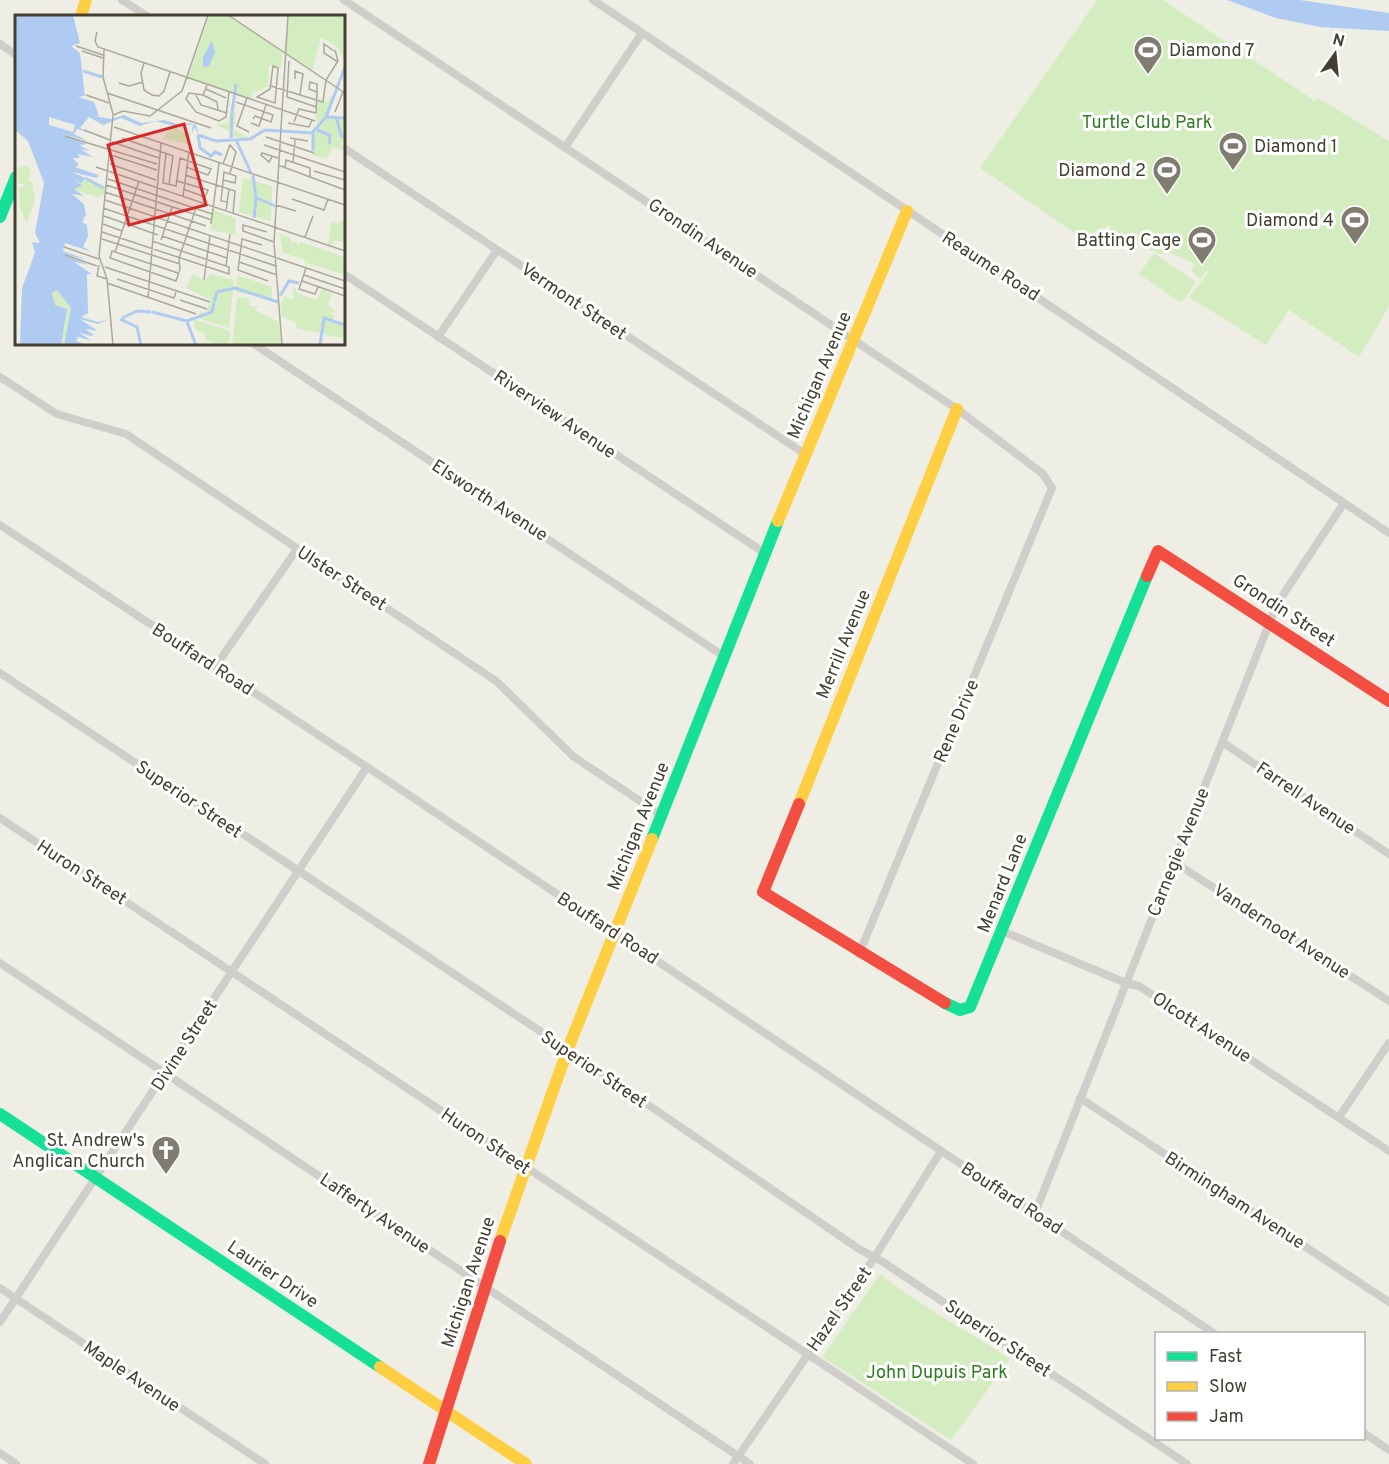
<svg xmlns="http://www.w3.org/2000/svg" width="1389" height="1464" font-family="Overpass,sans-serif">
<rect width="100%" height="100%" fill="#efeee4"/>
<path fill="#d4edc0" d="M1097,0H1163L1315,101L1318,98L1389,141V307L1359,357L1289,310L1266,345L1189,297L1210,270H1207L1200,279L1191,271L1195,264L1170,253L1161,254L1108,233L1111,227L1107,225L1092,245L980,168Z
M1154,253L1196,282L1181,303L1139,274Z
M880,1274C921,1307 967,1330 1010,1359L951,1440L822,1357Z"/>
<path fill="#afcbf2" d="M1227,0H1300L1389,13V31L1320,27L1276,18Z"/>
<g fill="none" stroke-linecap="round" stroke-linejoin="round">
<path stroke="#d0ceca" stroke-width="8" d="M122,0L147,16
M344,0L957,409L1043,474L1052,488L859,954
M593,0L1389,533
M0,44L16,55
M566,146L642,33
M344,148L805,454
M344,274L766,554
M438,337L497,250
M254,344L725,657
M0,377L57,414L126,434L496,681L574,757L661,815
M0,525L367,767L1215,1334
M215,667L297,549
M0,673L555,1041L859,1249L883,1262L1187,1464
M1222,742L1389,854
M0,818L973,1464
M1174,862L1389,1001
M1002,931L1126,983L1139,986L1389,1151
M0,963L750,1464
M1080,1098L1389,1302
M1339,1117L1389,1043
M1035,1213L1277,604L1344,503
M0,1288L265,1464
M0,1322L367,767
M1364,1433L1389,1450
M0,1453L16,1464
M733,1464L874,1258L941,1151"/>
<path stroke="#16e098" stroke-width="12" d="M0,217L16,177
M652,839L778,521
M945,1003L960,1010L970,1007L1147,576
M0,1114L380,1367"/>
<path stroke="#ffcf43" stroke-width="12" d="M81,16L86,0
M778,521L907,211
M799,804L957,409
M500,1241L567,1051L652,839
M380,1367L526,1464"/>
<path stroke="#f24e42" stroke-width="12" d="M1147,576L1158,551L1389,701
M799,804L763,892L945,1003
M429,1464L500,1241"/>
</g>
<defs>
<g id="stadium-pin" transform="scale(1.5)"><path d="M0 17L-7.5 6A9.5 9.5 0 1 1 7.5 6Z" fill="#807d70" stroke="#fff"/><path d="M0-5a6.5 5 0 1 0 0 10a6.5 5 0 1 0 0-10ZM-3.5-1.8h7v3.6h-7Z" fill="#fff"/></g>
<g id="church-pin" transform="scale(1.5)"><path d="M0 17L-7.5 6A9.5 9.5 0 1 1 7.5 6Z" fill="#807d70" stroke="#fff"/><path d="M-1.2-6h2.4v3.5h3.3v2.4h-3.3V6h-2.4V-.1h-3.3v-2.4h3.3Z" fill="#fff"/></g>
</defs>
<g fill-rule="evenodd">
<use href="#stadium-pin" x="1148" y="50"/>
<use href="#stadium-pin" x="1233" y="146"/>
<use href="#stadium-pin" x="1167" y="170"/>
<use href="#stadium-pin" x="1355" y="220"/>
<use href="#stadium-pin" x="1202" y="240"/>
<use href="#church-pin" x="166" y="1150"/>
</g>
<g text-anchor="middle" stroke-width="6" stroke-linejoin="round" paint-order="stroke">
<g font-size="18" fill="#444031" stroke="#fff" text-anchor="end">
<text x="1169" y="56" text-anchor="start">Diamond 7</text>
<text x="1254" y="152" text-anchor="start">Diamond 1</text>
<text x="1146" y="176">Diamond 2</text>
<text x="1334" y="226">Diamond 4</text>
<text x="1181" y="246">Batting Cage</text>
<text x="145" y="1146">St. Andrew's<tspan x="145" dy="21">Anglican Church</tspan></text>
</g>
<g font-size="18" fill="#307b1f" stroke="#fff">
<text x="1147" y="128">Turtle Club Park</text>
<text x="937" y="1378">John Dupuis Park</text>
</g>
<g font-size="18" fill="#444031" stroke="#fff">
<text transform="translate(703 238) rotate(34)" y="6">Grondin Avenue</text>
<text transform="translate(991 266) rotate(33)" y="6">Reaume Road</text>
<text transform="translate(574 301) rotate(34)" y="6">Vermont Street</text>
<text transform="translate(819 375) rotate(-67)" y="6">Michigan Avenue</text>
<text transform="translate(555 414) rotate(34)" y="6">Riverview Avenue</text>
<text transform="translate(490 500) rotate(33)" y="6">Elsworth Avenue</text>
<text transform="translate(342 578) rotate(33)" y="6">Ulster Street</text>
<text transform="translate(1284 610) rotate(33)" y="6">Grondin Street</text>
<text transform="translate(843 644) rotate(-68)" y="6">Merrill Avenue</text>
<text transform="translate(203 659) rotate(33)" y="6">Bouffard Road</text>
<text transform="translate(956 721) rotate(-67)" y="6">Rene Drive</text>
<text transform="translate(1306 798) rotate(34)" y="6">Farrell Avenue</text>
<text transform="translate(189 799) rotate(34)" y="6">Superior Street</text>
<text transform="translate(638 826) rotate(-68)" y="6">Michigan Avenue</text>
<text transform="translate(1178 852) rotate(-68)" y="6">Carnegie Avenue</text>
<text transform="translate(82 872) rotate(33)" y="6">Huron Street</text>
<text transform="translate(1002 883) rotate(-68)" y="6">Menard Lane</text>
<text transform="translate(608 928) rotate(33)" y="6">Bouffard Road</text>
<text transform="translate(1282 931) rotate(33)" y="6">Vandernoot Avenue</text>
<text transform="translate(1202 1027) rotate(33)" y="6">Olcott Avenue</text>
<text transform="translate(184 1045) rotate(-57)" y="6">Divine Street</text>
<text transform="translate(594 1069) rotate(34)" y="6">Superior Street</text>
<text transform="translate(486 1141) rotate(34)" y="6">Huron Street</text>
<text transform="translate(1012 1198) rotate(33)" y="6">Bouffard Road</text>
<text transform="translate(1235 1200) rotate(33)" y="6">Birmingham Avenue</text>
<text transform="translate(375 1213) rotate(34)" y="6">Lafferty Avenue</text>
<text transform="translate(273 1274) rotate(34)" y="6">Laurier Drive</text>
<text transform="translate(468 1282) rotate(-72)" y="6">Michigan Avenue</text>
<text transform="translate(839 1309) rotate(-55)" y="6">Hazel Street</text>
<text transform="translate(998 1338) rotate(34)" y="6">Superior Street</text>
<text transform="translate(132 1376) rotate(34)" y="6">Maple Avenue</text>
</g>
</g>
<g transform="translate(15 15)">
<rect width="330" height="330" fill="#efeee4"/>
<path d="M194,0H212L267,37L266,53L254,50L253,71L237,79V84L173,63ZM273,0H330V48L323,33L306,22L297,56L269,36ZM316,80L319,82L311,102L306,108L301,106L302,86L313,87ZM221,96L219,114L234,123L216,122V117L201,110L213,108L216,97ZM312,103L330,104V124L325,130L330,132V136L317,132L312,144L298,140V121ZM154,111L176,119L173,129L149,124ZM11,151L16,154L13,165L17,167L20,185L12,208L5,194L3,173L11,169H3L2,153ZM63,161L90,173L89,179L83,182L59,175L60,171L67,172L61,169ZM228,163L257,171L256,206L224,197ZM198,195L221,203L220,220L196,215ZM325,205L330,207V228L319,225L316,231L313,229L316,207L324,209ZM264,218L276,223L277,228L282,226L283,231L286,227L330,242V260L292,248L291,251L289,244L268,238ZM178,259L189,266L195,259L219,265L214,313L184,303L185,296L201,301L191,297L196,285L171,273ZM222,260L257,272V284L221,277ZM278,272L284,279L302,285L307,274L317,278L313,290L321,297L314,298L320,301L317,305L330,309V324L281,313V307L267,302L265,290L269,282L279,284ZM42,275L56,293L49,330H46L52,294L39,290L37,278ZM222,282L234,283L235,291H243L240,295L264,307L266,330H217ZM178,304L215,316V325L209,330L190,325V319L181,315Z" fill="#d4edc0"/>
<path d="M0,0H58L65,28L56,31L65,38L70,81L63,82L79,87L84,101H79L96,104L109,100L126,108L149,105L165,110L176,108L181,110L182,113L183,120L180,112L177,118L178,109L163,112L140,106L125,111L106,103L88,110L74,102L65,113L75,118L62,114L59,119L73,126L47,119L72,129L64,130L75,136L65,134L78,142L62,139L65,143H58L64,150L60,152L83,160L82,163L57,157L70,163L66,168L60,164L67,171L59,174L69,181L57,179L69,189L71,200L67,207L72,210L73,221L68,232L77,237L50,228L48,236L73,245L47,239L74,250L59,247L77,259H72L73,298L66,302L83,307L94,304L83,309L65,304L83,316L70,314L79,320L76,321L63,317L77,326L63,322L61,326L73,330H49L56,293L42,275L37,278L40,290L52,294L46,330H5L7,273L20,238L17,227L25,228L20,218L29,168L13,126L0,115ZM34,102L60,110L58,117L34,110ZM197,26L200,37L194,51L188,52V42Z" fill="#afcbf2" fill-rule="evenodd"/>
<path fill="none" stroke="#afcbf2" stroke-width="3" d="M68,56L87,62M217,98L221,69M312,102L330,103M321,102L327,123M302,115L315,120L314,129M183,120L201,126L235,124L250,115L297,118L311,102L330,52M183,120L185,133L196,141L200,137L207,140M216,123L217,98M221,125L236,158M298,136V117M238,160L241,183L239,203M70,163L89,173M242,183L260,191M265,281L274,266L284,268M199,287L202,277L220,273L263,287M137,297L172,306L197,297L199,288M107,303L122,296L136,297M105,304L122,312L126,330M172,307L181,330M305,330L309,303L330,310"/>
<path fill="none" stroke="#aba89c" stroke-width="1.5" d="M213,0L330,78M82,17L80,26L83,32L300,106M61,31L88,40M89,35L88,62L98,99M67,36L88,43M319,36L309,29V38L323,47M274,46L272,82L301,92M129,48L126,58L129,75L137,80L144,81L149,76L155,57M258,51L263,53L260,88L242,82L255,74ZM280,64V56L288,59L285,79M104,68L114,71L128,67M192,70L188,80L174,78L171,84L181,97L204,106L211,102L214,77M256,71L308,87L311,65L323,46L320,35M191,74L211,83M92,78L196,113M71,80L94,88M181,80L186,90L212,98M188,80L202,87L203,95M232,83L222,111L234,117M221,87L258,100L256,107L240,101L238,104M320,97L328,77M279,107L284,94L301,98L302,77V69L295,67L294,74L302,77M236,108L244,111L251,90M273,108L294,112L297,105M99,112L330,190M69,115L95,125M50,121L142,149M251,122L299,138M107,123L158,141L154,169M275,123L293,126M97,127L144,143M249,130L330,157M151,138L148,168L161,171L165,143L196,154L193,160L171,152M96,140L142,155M257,142L254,147L246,140L247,138L263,143M278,148L280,125M95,149L141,165M208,149L215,130L221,137L215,158M263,150L330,175M81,152L330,236M270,153L271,145L295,153V161M299,156L330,165M170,160L201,170M93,164L197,199M208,165L220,168L221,161L209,157L206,186L212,187M162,166L193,175L190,182L168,174M91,170L197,205M201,170L220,176L218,198M90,177L191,211M168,181L174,137M277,184L309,195L313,184M90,185L330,266M261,190L281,196M88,193L261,251M211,196L214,174M89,201L143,220M88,209L107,216M196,209L204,148M87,217L214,259V252L137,226M252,217L228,210V216L259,227M147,221L212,243M290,222L298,201M87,224L165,249M146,225L157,192M247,230L227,224L223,255L253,266M49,232L84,244M100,237L124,166M50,240L82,251M224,247L262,260M84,250L82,261L92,264M211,251L215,219M90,252L195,287M291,253L284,274L300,279L303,272M163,258L97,236L95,243L161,266L165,254L164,243L181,193M289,260L330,274M102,264L159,283L161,277M189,265L195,220M287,266L330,281M92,268L181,299M133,282L146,128M165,285L192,294M98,330L92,264L84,241L98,100L108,96L135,101L167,76L193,0M267,330L259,227L273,0"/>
<path fill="#d62828" fill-opacity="0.15" stroke="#d62828" stroke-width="3" d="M169,109L191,190L114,210L93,130Z"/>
<rect width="330" height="330" fill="none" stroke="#444031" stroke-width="3"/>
</g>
<rect x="1155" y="1332" width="210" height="108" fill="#ffffff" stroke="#b4b3ad" stroke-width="1.5"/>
<rect x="1167" y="1352" width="30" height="9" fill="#16e098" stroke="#b4b3ad" stroke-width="1.5"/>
<text x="1209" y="1362" font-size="18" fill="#444031">Fast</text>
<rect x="1167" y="1382" width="30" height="9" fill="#ffcf43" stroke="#b4b3ad" stroke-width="1.5"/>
<text x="1209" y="1392" font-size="18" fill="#444031">Slow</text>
<rect x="1167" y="1412" width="30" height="9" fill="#f24e42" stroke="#b4b3ad" stroke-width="1.5"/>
<text x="1209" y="1422" font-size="18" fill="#444031">Jam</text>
<g transform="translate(1335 54) rotate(15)" stroke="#ffffff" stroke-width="4.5" paint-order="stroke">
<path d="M0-4.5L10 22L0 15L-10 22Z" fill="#444031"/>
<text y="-9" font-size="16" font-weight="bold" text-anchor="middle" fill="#444031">N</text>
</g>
</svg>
